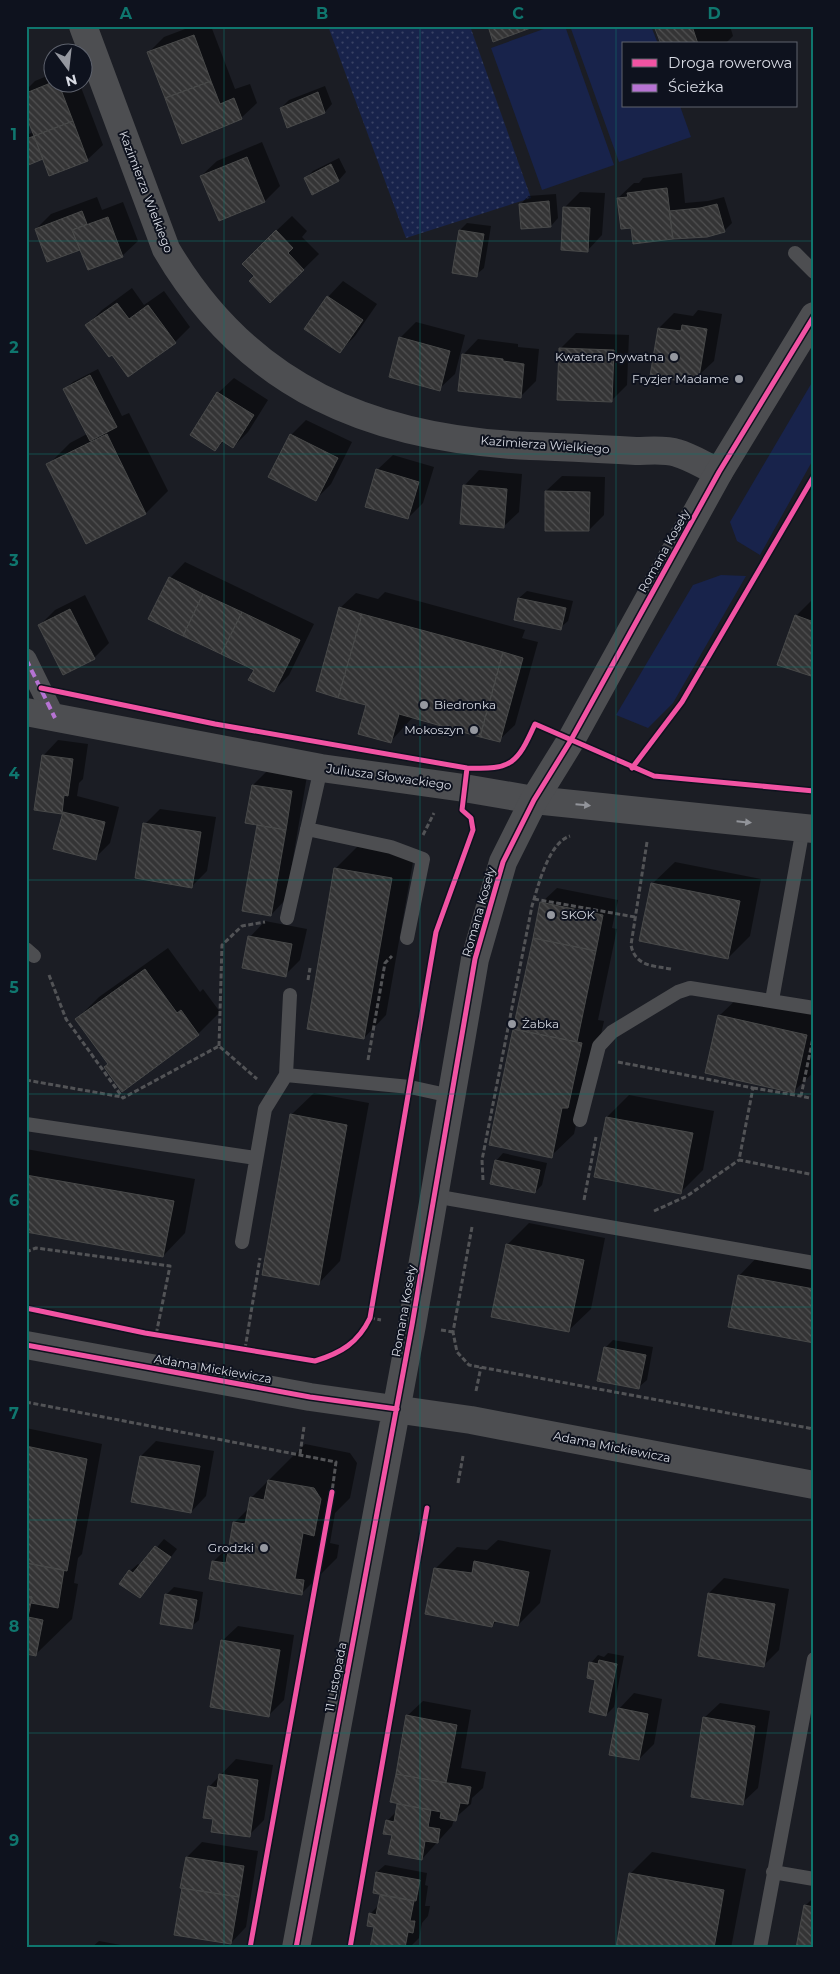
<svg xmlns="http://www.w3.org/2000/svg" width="840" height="1974" font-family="Montserrat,sans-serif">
<defs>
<pattern id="park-dots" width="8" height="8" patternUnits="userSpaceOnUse" patternTransform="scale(1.25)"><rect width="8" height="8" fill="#18234b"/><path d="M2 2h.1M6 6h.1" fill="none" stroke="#394265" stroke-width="1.8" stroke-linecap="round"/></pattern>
<pattern id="building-back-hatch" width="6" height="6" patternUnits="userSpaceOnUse" patternTransform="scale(1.25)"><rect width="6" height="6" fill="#343435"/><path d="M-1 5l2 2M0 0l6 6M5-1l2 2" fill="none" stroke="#515152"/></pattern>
</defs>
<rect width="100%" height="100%" fill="#1b1d24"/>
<path fill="#18234b" d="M552,26H565L614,165L542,190L491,48Z
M570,26H651L658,44H624V106H680L691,137L619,162Z
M814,379V458L760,555L737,541L730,522Z
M721,575L746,576L673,703L648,728L616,715L693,585Z"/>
<path fill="url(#park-dots)" d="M328,26H470L531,198L406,238Z"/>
<path fill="#0007" d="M193,26H211L235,89L250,84L257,103L241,118L183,143L149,52L164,37Z
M656,26H730L733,36L725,44H662Z
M52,74V82H79L103,145L87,160L43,157L26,164V135L34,132L26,113V90L35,81Z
M325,86L332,104L325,112L288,126L281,108L289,100Z
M262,142L280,186L265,201L201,176L217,161Z
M339,158L346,172L339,180L313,193L305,179L313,171Z
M682,173L685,203L708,201L724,197L732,223L724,231L632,227L618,198L634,183H639L643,178Z
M580,192L605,193L602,235L587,251L565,207Z
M556,194L558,218L551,226L521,204L528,196Z
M97,197L102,210L123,202L138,241L122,256L81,248L48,261L36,229L51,214Z
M292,216L307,231L302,237L319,254L270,302L255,276L258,248Z
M467,223L491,226L484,268L476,275L460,230Z
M343,281L377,304L355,336L340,351L328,297Z
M132,288L144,305L164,291L190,327L175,342L113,353L87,325L102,310Z
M698,310L722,314L714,361L698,376L692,375L686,381L659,328L674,313L693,316Z
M416,322L465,335L455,374L439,389L400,338Z
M576,333L629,335L627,385L611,401L560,349Z
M478,339L518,344V347L539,349L536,381L520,397L463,355Z
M98,369L122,416L129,413L168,491L146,513L87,543L48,465L70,443L87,434L65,389L73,382Z
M234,378L268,400L248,432L233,447L224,441L215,450L218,393Z
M306,420L352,442L331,484L316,499L291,435Z
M393,455L434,467L423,503L408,518L377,470Z
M479,470L522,474L519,512L503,527L464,486Z
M562,476L605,477L604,515L589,530L546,491Z
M185,562L314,624L289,675L274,691L170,578Z
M527,591L573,601L568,621L560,628L519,598Z
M385,592L525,630L522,638L538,642L515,725L499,740L413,717L390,742L368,704L340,608L356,593L378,599Z
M85,595L109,643L94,658L40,625L55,610Z
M814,598V676L796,616Z
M58,740L88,744L83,779L79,783L77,796L119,807L110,843L95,858L63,813L35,809L43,756Z
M268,770L307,776L286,899L271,915L253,785Z
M160,809L216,817L207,871L192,886L145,824Z
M358,846L414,856L386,1015L364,1038L335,869Z
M675,862L761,879L750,936L728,958L652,884Z
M557,888L618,900L612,928L617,929L598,1020L604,1021L590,1085L583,1092L574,1134L551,1156L541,903Z
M265,921L307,929L300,960L285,975L250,937Z
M168,948L200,992L203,989L220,1012L198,1034L109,1063L77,1019L99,997Z
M742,994L814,1010V1072L794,1091L719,1016Z
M314,1093L369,1103L340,1261L318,1284L291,1115Z
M629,1095L714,1111L703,1170L681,1192L596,1176L607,1117Z
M26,1149L195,1179L185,1233L163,1256L26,1231Z
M503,1153L547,1163L542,1185L535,1192L496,1161Z
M529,1223L605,1238L591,1309L568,1331L507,1245Z
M761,1253L814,1263V1342L739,1276Z
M613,1340L653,1347L647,1380L639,1387L605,1348Z
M26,1428L102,1444L82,1554L78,1558L74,1583L78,1584L72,1619L36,1654L26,1653Z
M156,1441L214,1451L206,1496L191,1512L141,1456Z
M305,1444L350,1453L357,1463L350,1498L335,1513L330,1543L339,1545L337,1558L301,1594L214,1561L230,1545L234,1523L249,1508L251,1498Z
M164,1539L177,1549L147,1588L130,1571L138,1564L141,1566Z
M498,1540L551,1550L540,1603L518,1625L497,1621L492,1626L435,1569L457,1547L487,1550Z
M724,1578L789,1589L779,1650L764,1665L709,1593Z
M174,1587L203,1592L199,1620L191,1627L166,1595Z
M238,1626L294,1635L284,1700L268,1716L222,1641Z
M608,1653L624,1656L614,1707L606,1715L591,1663L598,1655L604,1657Z
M634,1693L662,1699L654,1744L639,1759L619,1709Z
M423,1701L471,1710L461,1768L486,1772L483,1788L472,1798L471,1804L454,1819L452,1826L422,1859L393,1834L387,1821L398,1810L407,1716Z
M720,1703L770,1711L758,1788L742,1803L704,1718Z
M236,1759L273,1765L264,1820L249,1835L214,1818L209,1787Z
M202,1842L258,1851L246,1927L231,1943L187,1857Z
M652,1852L746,1869L731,1948H617L630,1874Z
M385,1865L427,1873L425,1885L428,1886L425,1906H430L428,1916L422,1923L419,1938L409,1948H372L376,1926L370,1914L379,1905L383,1894L377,1872Z
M814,1897V1948L805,1906Z
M99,1941L137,1948H91Z"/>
<path fill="url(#building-back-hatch)" stroke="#484949" d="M488,26H536L493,42Z
M654,26H692L698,44H661Z
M194,35L211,81L165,98L147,52Z
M211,81L220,104L234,98L242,119L182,144L165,98Z
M53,82H58L73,121L34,136L26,116V93Z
M318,92L325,113L287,128L280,108Z
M73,121L88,161L49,176L34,136Z
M34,136L43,159L26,166V139Z
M247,157L265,202L219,221L200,176Z
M331,164L339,181L312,195L304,178Z
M667,188L673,239L633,244L631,228L621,229L617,198L628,197L627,193Z
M549,201L551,227L521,229L519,204Z
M717,204L725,232L707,237L673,239L669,211L700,208Z
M563,207L590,208L588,252L561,250Z
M82,211L87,224L72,230L80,250L47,262L35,229Z
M108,217L123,257L88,270L72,230Z
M276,230L293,248L288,253L304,270L270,303L249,281L254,276L242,264Z
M459,230L484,234L477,277L452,273Z
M327,296L363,320L340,353L304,329Z
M117,303L129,319L148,305L176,343L128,377L112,355L109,357L85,325Z
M682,325L707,329L699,377L688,376L687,382L650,376L658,328L681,331Z
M399,337L450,351L440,391L389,377Z
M559,348L614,350L612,402L557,400Z
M462,354L503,359V361L524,364L521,398L458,391Z
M90,375L117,427L90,441L63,389Z
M217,392L254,415L233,448L222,441L215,451L190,435Z
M107,434L146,514L86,544L46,464Z
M290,434L338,458L316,501L268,477Z
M376,469L419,482L408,519L365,507Z
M463,485L507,489L504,528L460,524Z
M545,491L590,492L589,531H545Z
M169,577L203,594L183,636L148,619Z
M203,594L242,612L221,654L183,636Z
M518,598L566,608L561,630L514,620Z
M339,607L362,614L338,698L316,691Z
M70,609L95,659L63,675L38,625Z
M242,612L300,640L274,692L248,680L254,670L221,654Z
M362,614L503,652L480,737L399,714L391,743L358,734L366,705L338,698Z
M795,615L814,622V677L777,665Z
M503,652L523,658L500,742L480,737Z
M42,755L73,759L68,796L64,795L62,814L34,810Z
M252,785L292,791L286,830L245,823Z
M63,812L105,822L96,860L53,849Z
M143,823L201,832L192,888L135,878Z
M257,825L286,830L271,916L242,911Z
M334,868L392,878L364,1039L307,1029Z
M651,883L740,901L728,959L639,941Z
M540,902L603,915L596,951L533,938Z
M248,936L292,944L286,977L242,968Z
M533,938L596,951L577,1042L513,1029Z
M145,969L177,1013L181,1010L199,1035L122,1092L104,1067L108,1064L75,1019Z
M718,1015L807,1035L794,1093L705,1073Z
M513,1029L582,1043L568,1108H562L552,1158L489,1145Z
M290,1114L347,1125L319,1285L262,1275Z
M606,1117L693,1133L681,1194L594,1177Z
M495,1160L540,1170L535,1193L490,1184Z
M26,1175L174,1201L163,1257L26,1232Z
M506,1244L584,1260L569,1332L491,1317Z
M738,1275L814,1289V1343L728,1327Z
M604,1347L646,1355L639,1389L597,1381Z
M26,1446L87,1459L67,1571L26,1563Z
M140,1456L200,1466L191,1513L131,1502Z
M268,1480L314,1488L321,1499L314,1536L303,1533L295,1579L304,1580L302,1595L209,1579L212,1561L226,1563L233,1522L245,1524L250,1497L264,1500Z
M155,1546L171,1557L140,1598L119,1584L129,1570L133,1573Z
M474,1561L529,1572L518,1626L494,1621L492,1627L425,1614L434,1568L472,1573Z
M26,1563L64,1570L58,1608L31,1603L32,1597L26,1596Z
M708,1593L775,1604L764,1667L698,1656Z
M165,1594L197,1600L192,1629L160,1624Z
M26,1596L32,1597L28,1617L43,1620L36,1656L26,1654Z
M221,1640L280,1650L269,1717L210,1707Z
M599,1660L617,1664L606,1716L589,1712L595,1680L587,1678L589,1662L598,1664Z
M618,1708L648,1714L639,1760L609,1755Z
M406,1715L457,1725L446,1783L396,1774Z
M703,1717L755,1726L743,1805L691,1797Z
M219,1774L258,1780L250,1837L211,1832L213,1819L203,1818L208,1786L217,1788Z
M396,1774L471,1787L468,1804L460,1803L456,1821L440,1818L441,1812L390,1802Z
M397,1804L431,1810L428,1827L440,1829L438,1843L425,1841L422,1860L388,1854L392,1835L383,1834L386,1820L394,1822Z
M186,1857L244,1866L239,1897L180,1888Z
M376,1872L420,1880L416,1901L373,1893Z
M629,1873L724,1890L714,1948H616Z
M182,1888L239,1897L231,1944L174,1935Z
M380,1895L414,1901L410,1921H415L413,1933L408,1932L405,1948H370L374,1927L367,1926L369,1913L376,1915Z
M804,1905L814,1907V1948H796Z"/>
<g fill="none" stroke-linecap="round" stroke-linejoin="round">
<path stroke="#525356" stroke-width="3" stroke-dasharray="5 2.5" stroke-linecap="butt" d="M423,835L434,813
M647,842L631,945C635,966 653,966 671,969
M534,899L635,917
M49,975L66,1019L123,1098L219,1046L257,1079
M308,980L310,968
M814,1033L801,1096L814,1099
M219,1046L222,945L242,926L265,922
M368,1060L385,963L392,956
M618,1062L753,1088L739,1160L814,1175
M26,1080L122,1097
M753,1088L801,1096
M483,1180L482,1160L532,906C538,887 548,843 570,836
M584,1200L596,1137
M654,1211L687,1196L739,1160
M472,1227L453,1332L457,1352L469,1365L814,1429
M26,1252L36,1248L170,1266L156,1335
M370,1318L381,1320
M441,1330L453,1332
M245,1349L260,1258
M476,1391L481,1367
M26,1402L336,1462L332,1492
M300,1454L304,1427
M458,1483L463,1456"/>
<path stroke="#4d4e51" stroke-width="14" d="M795,253L814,272
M307,829L391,847L423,859L407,938
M287,918L321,768
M26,949L34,956
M772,1000L803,828
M286,1075L410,1087L451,1096
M580,1120L599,1046L612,1032L678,992L690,988L814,1008
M26,1124L256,1158
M434,1196L814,1263
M242,1242L265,1109L286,1075L290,995
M773,1872L814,1879
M760,1948L814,1659"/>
<path stroke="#4d4e51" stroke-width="21" d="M26,659L55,718"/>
<path stroke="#4d4e51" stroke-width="28" d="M83,26L166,249C248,389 373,439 530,446C566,447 601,449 636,451C649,451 665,449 677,453C691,457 705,466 719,472
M26,712L321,768L464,788L534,800L814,829"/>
<path stroke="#4d4e51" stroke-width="28" d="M26,1345L310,1397L471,1420L814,1485
M296,1948L412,1325L475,959L503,862L534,800L571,740L719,472L814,316"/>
<path stroke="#b673d3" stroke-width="4" stroke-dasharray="8 4" stroke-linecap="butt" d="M26,659L55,718"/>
<g stroke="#0e121e" stroke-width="8">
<path id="cycleway" d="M41,688L215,724L467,768C512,770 517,764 535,724L654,776L814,791
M632,768L682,702L814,476
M26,1308L145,1333L315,1361C341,1353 358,1343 370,1318L436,932L473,830L471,818L462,810L467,768
M26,1345L310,1397L397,1409
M250,1948L332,1492
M296,1948L412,1325L475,959L503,862L534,800L571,740L719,472L814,316
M350,1948L427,1508"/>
</g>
<use href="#cycleway" stroke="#f153a3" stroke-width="5"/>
</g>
<defs><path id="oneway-solid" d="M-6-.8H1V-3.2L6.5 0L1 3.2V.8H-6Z" transform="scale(1.25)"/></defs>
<g fill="#92949a">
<use href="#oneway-solid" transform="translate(583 805) rotate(5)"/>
<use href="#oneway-solid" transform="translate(744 822) rotate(6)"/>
</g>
<path fill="none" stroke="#0f766e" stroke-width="1" stroke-opacity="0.55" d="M224,26V1948M420,26V1948M616,26V1948M26,241H814M26,454H814M26,667H814M26,880H814M26,1094H814M26,1307H814M26,1520H814M26,1733H814"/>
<g fill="#9598a0" stroke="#0e121e" stroke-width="2">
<circle cx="674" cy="357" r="5"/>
<circle cx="739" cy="379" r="5"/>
<circle cx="424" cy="705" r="5"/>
<circle cx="474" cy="730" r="5"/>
<circle cx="551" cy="915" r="5"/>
<circle cx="512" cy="1024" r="5"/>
<circle cx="264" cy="1548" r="5"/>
</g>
<g text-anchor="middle" stroke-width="4" stroke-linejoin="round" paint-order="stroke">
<g font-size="12" fill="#d7dae3" stroke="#0e121e">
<text transform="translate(146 192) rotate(69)" y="4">Kazimierza Wielkiego</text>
<text transform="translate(545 445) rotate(4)" y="4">Kazimierza Wielkiego</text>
<text transform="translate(664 551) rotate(-61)" y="4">Romana Koseły</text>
<text transform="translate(389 777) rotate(8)" y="4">Juliusza Słowackiego</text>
<text transform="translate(479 912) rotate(-74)" y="4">Romana Koseły</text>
<text transform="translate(404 1311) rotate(-80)" y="4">Romana Koseły</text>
<text transform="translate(213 1369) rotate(10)" y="4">Adama Mickiewicza</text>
<text transform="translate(612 1447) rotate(11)" y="4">Adama Mickiewicza</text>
<text transform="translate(336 1677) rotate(-79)" y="4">11 Listopada</text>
</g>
<g font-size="12" fill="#d7dae3" stroke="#0e121e" text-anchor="end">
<text x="664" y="361">Kwatera Prywatna</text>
<text x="729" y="383">Fryzjer Madame</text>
<text x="434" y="709" text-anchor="start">Biedronka</text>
<text x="464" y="734">Mokoszyn</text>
<text x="561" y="919" text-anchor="start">SKOK</text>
<text x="522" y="1028" text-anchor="start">Żabka</text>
<text x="254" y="1552">Grodzki</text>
</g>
</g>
<rect width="840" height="1974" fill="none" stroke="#0e121e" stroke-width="55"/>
<rect x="622" y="42" width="175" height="65" fill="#0e121e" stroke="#5e626d"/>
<rect x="632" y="59" width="25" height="8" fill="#f153a3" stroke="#5e626d"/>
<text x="668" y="68" font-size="15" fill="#d7dae3">Droga rowerowa</text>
<rect x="632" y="84" width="25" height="8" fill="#b673d3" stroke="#5e626d"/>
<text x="668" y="92" font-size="15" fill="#d7dae3">Ścieżka</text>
<g transform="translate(68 68) rotate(165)"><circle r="24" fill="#0e121e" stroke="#5e626d"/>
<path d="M0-4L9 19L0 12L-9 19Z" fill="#9598a0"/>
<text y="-8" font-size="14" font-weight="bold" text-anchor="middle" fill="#d7dae3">N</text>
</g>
<rect x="28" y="28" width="784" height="1918" fill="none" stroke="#0f766e" stroke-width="2"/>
<g font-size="16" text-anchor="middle" font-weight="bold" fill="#0f766e">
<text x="126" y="19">A</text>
<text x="322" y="19">B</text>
<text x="518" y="19">C</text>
<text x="714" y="19">D</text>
<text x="14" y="140">1</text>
<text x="14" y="353">2</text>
<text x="14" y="566">3</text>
<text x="14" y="779">4</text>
<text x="14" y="993">5</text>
<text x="14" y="1206">6</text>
<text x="14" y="1419">7</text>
<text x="14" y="1632">8</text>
<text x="14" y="1846">9</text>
</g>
</svg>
